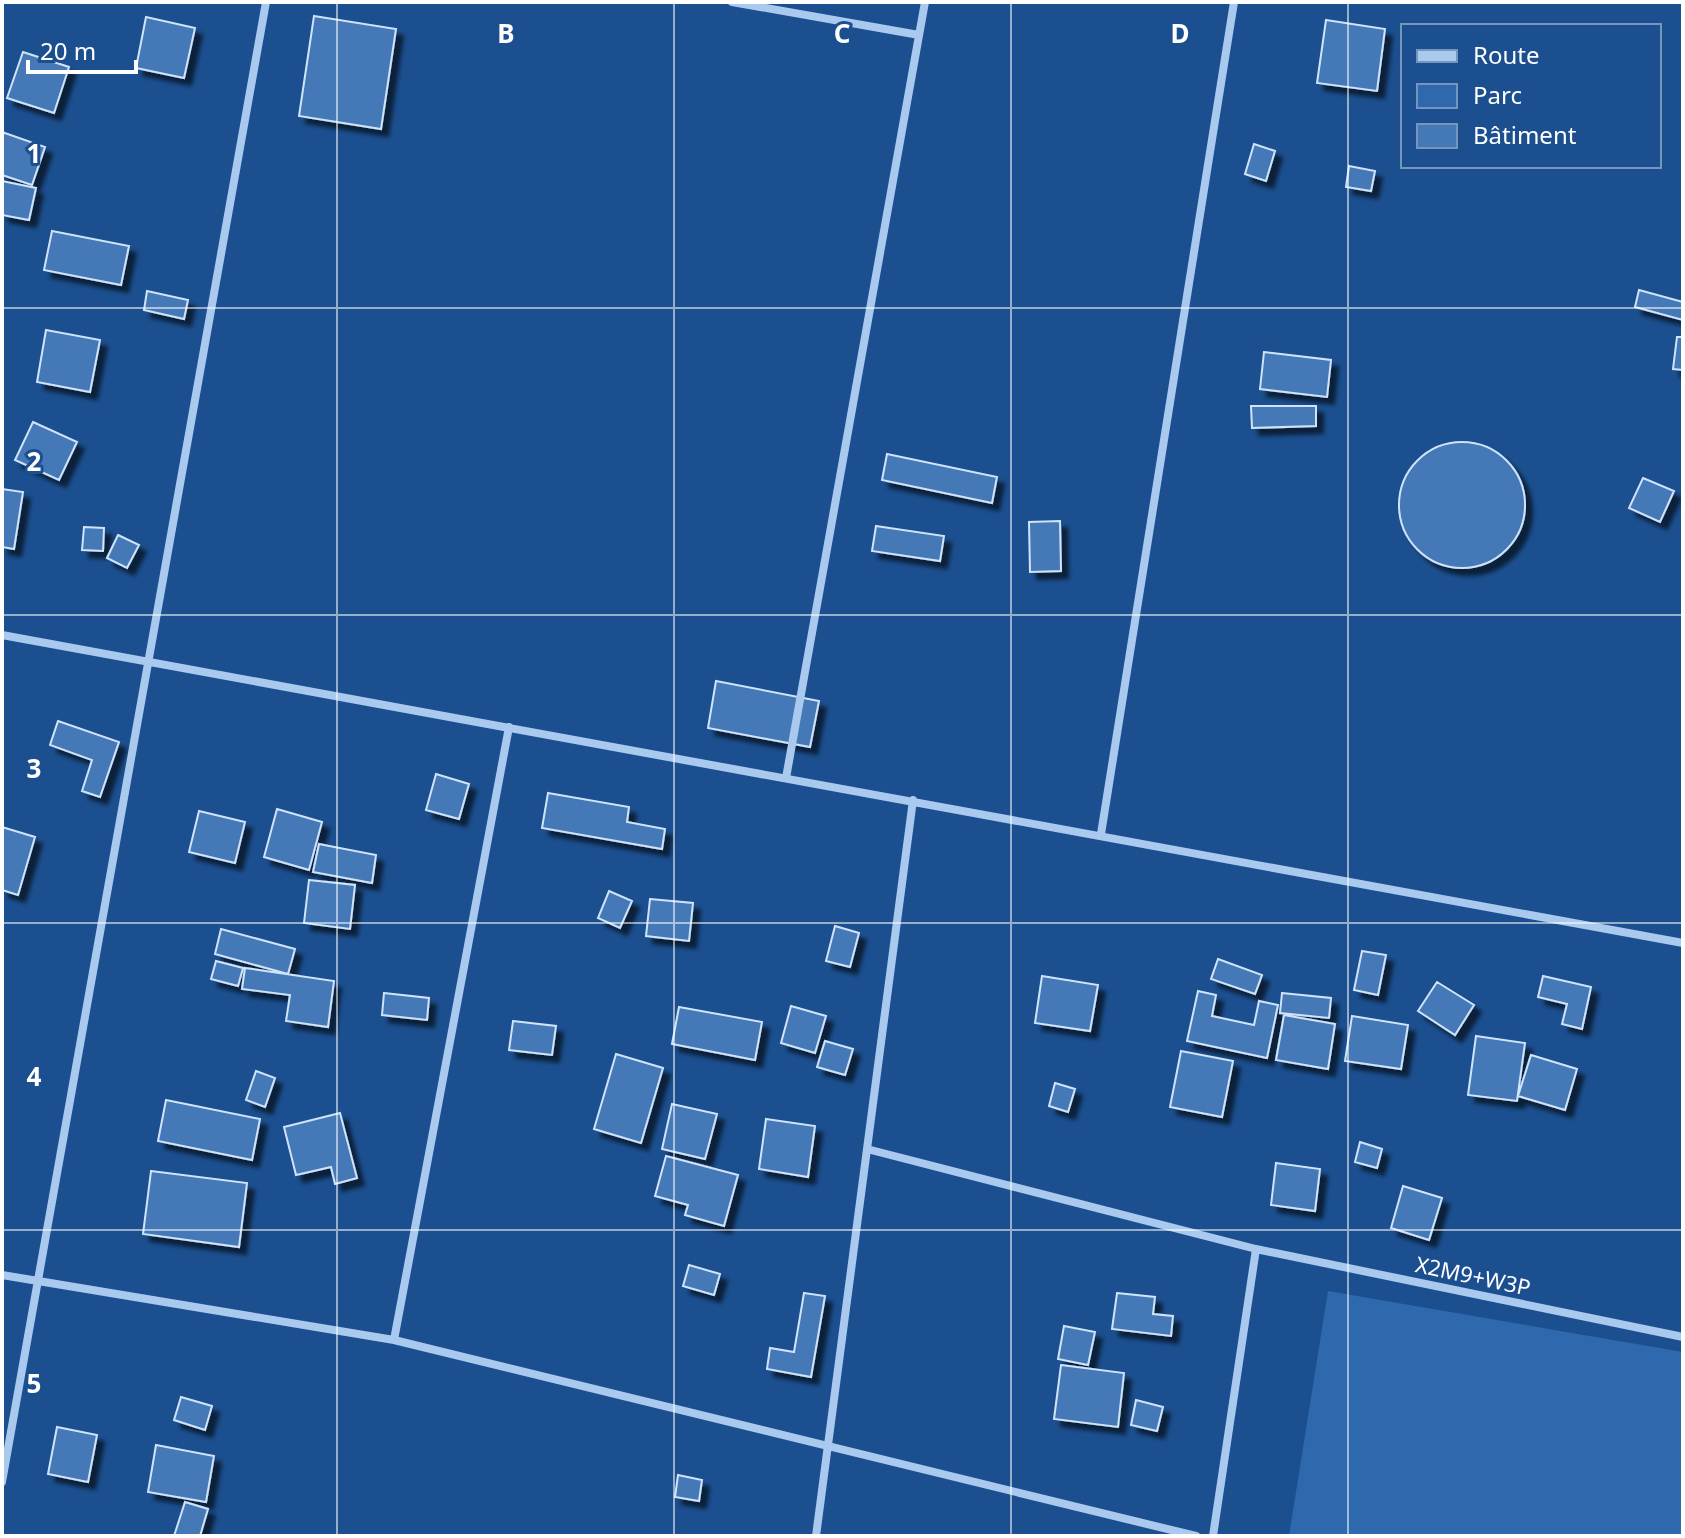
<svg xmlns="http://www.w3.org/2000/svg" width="1685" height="1538" font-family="'Noto Sans',sans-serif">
<defs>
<filter id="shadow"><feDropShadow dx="7" dy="7" stdDeviation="2" flood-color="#0009"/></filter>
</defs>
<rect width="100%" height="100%" fill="#1b4f8f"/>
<path fill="#2e69ad" d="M1328,1291L1683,1352V1536H1289Z"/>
<path fill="#4478b7" stroke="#cfe3fa" stroke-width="2" filter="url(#shadow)" d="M314,16L396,29L381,129L299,116Z
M146,17L195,28L184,78L136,68Z
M1326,20L1385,29L1377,91L1317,83Z
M23,52L69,67L54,113L7,98Z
M2,132L45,147L32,185L2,175Z
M1254,144L1275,151L1266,181L1245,174Z
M1349,166L1375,171L1371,191L1346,187Z
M2,181L36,188L29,220L2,215Z
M52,231L129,246L121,285L44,270Z
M1639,290L1683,302V320L1635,307Z
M147,291L188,300L184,319L144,310Z
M46,330L100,340L90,392L37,382Z
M1677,337H1683V370L1673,369Z
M1264,352L1331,360L1327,397L1260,389Z
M1251,406H1316V426L1252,428Z
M33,422L77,442L59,480L15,460Z
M1399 505a63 63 0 1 1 126 0a63 63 0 1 1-126 0Z
M887,454L997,477L992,503L882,480Z
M1643,478L1674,491L1660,522L1629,508Z
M2,489L23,492L14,549L2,547Z
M1060,521L1061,571L1030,572L1029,522Z
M876,526L944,536L940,561L872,551Z
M84,527L104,528L103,551L82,550Z
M118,535L139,545L127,568L107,558Z
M716,681L819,701L810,747L708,728Z
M58,721L119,742L100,797L82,791L92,760L50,745Z
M436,774L469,784L459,819L426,810Z
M548,793L629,807L627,822L665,829L662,849L542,828Z
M277,809L322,822L309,870L264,857Z
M199,811L245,822L235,863L189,852Z
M2,827L35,837L18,895L2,890Z
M319,844L376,855L372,883L313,872Z
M309,880L355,885L350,929L304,923Z
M609,891L632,901L620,928L598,918Z
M650,899L693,903L689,941L646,936Z
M835,926L859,933L850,967L826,961Z
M221,929L295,949L288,974L215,954Z
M1362,951L1386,955L1378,995L1354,990Z
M1218,959L1262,975L1255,994L1211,979Z
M216,961L243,968L238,986L211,979Z
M245,968L334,981L328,1027L286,1021L290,995L242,989Z
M1042,976L1098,985L1090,1031L1035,1023Z
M1543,976L1591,987L1582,1029L1562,1024L1567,1004L1538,997Z
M1437,982L1474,1005L1455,1035L1418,1011Z
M1198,991L1216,995L1212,1016L1254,1025L1259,1001L1278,1005L1267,1058L1187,1041Z
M384,993L429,998L427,1020L382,1015Z
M1282,993L1331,998L1329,1018L1280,1013Z
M791,1006L826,1016L815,1053L781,1043Z
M679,1007L762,1022L755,1060L672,1044Z
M1284,1015L1335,1024L1328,1069L1276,1060Z
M1352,1016L1408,1025L1401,1069L1345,1061Z
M513,1021L556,1026L552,1055L509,1050Z
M1476,1036L1525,1043L1517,1101L1468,1095Z
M825,1041L853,1049L845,1075L817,1067Z
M1181,1051L1233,1061L1222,1117L1170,1107Z
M616,1054L663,1068L641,1143L594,1129Z
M1531,1055L1577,1069L1565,1110L1518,1096Z
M256,1071L275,1078L265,1107L246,1100Z
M1055,1083L1075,1089L1068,1112L1049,1106Z
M166,1100L260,1119L252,1160L158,1141Z
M672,1104L717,1114L705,1159L662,1149Z
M340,1113L357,1178L335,1184L331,1167L296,1175L284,1127Z
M766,1119L815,1126L808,1177L759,1169Z
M1360,1142L1382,1149L1377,1168L1355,1162Z
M666,1156L738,1175L724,1226L685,1215L688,1205L655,1196Z
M1276,1163L1320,1169L1315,1211L1271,1205Z
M151,1171L247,1183L239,1247L143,1234Z
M1403,1186L1442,1198L1429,1240L1391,1228Z
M689,1265L720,1274L714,1295L683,1286Z
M804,1293L825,1296L811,1377L767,1369L770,1348L794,1352Z
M1117,1293L1155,1297L1153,1314L1173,1316L1171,1336L1112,1329Z
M1064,1326L1095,1332L1088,1365L1058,1359Z
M1061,1365L1124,1373L1118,1427L1054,1419Z
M181,1397L212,1406L205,1430L174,1420Z
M1136,1400L1163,1407L1157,1431L1131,1425Z
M57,1427L97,1435L88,1482L48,1474Z
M156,1445L214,1456L206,1502L148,1492Z
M678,1475L702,1480L699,1501L675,1497Z
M185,1502L208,1509L200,1536H174Z"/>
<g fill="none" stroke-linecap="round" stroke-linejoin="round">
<path stroke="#a9c9ee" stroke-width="8" d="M732,2L919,35
M2,635L1683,943
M786,778L925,2
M1101,834L1234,2
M867,1149L1256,1249L1213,1536
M1256,1249L1683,1337
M2,1275L394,1340L1196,1536
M394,1340L509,727
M2,1482L266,2
M816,1536L913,800"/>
</g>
<path fill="none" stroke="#fff" stroke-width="2" stroke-opacity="0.55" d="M337,2V1536M674,2V1536M1011,2V1536M1348,2V1536M2,308H1683M2,615H1683M2,923H1683M2,1230H1683"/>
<g text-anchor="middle" stroke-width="6" stroke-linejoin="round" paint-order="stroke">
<g font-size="22" fill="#fff" stroke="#1b4f8f">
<text transform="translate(1473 1276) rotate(12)" y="8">X2M9+W3P</text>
</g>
</g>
<g font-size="26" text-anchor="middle" font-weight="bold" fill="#fff" stroke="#1b4f8f" stroke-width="6" stroke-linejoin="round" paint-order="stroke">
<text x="506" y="43">B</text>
<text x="842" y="43">C</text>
<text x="1180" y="43">D</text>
<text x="34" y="163">1</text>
<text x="34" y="471">2</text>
<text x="34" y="778">3</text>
<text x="34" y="1086">4</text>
<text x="34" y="1393">5</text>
</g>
<rect width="1685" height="1538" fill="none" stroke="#ffffff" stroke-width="8"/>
<rect x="1401" y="24" width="260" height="144" fill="#1b4f8f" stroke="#7695bc" stroke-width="2"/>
<rect x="1417" y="50" width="40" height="12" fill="#a9c9ee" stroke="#7695bc" stroke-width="2"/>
<text x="1473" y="64" font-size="24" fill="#ffffff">Route</text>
<rect x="1417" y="84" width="40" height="24" fill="#2e69ad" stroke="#7695bc" stroke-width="2"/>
<text x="1473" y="104" font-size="24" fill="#ffffff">Parc</text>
<rect x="1417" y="124" width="40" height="24" fill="#4478b7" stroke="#7695bc" stroke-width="2"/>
<text x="1473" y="144" font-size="24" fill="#ffffff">Bâtiment</text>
<path d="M28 60v12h108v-12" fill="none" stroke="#ffffff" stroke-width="4"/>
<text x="40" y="60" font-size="24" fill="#ffffff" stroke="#1b4f8f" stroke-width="6" paint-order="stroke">20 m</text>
</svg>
